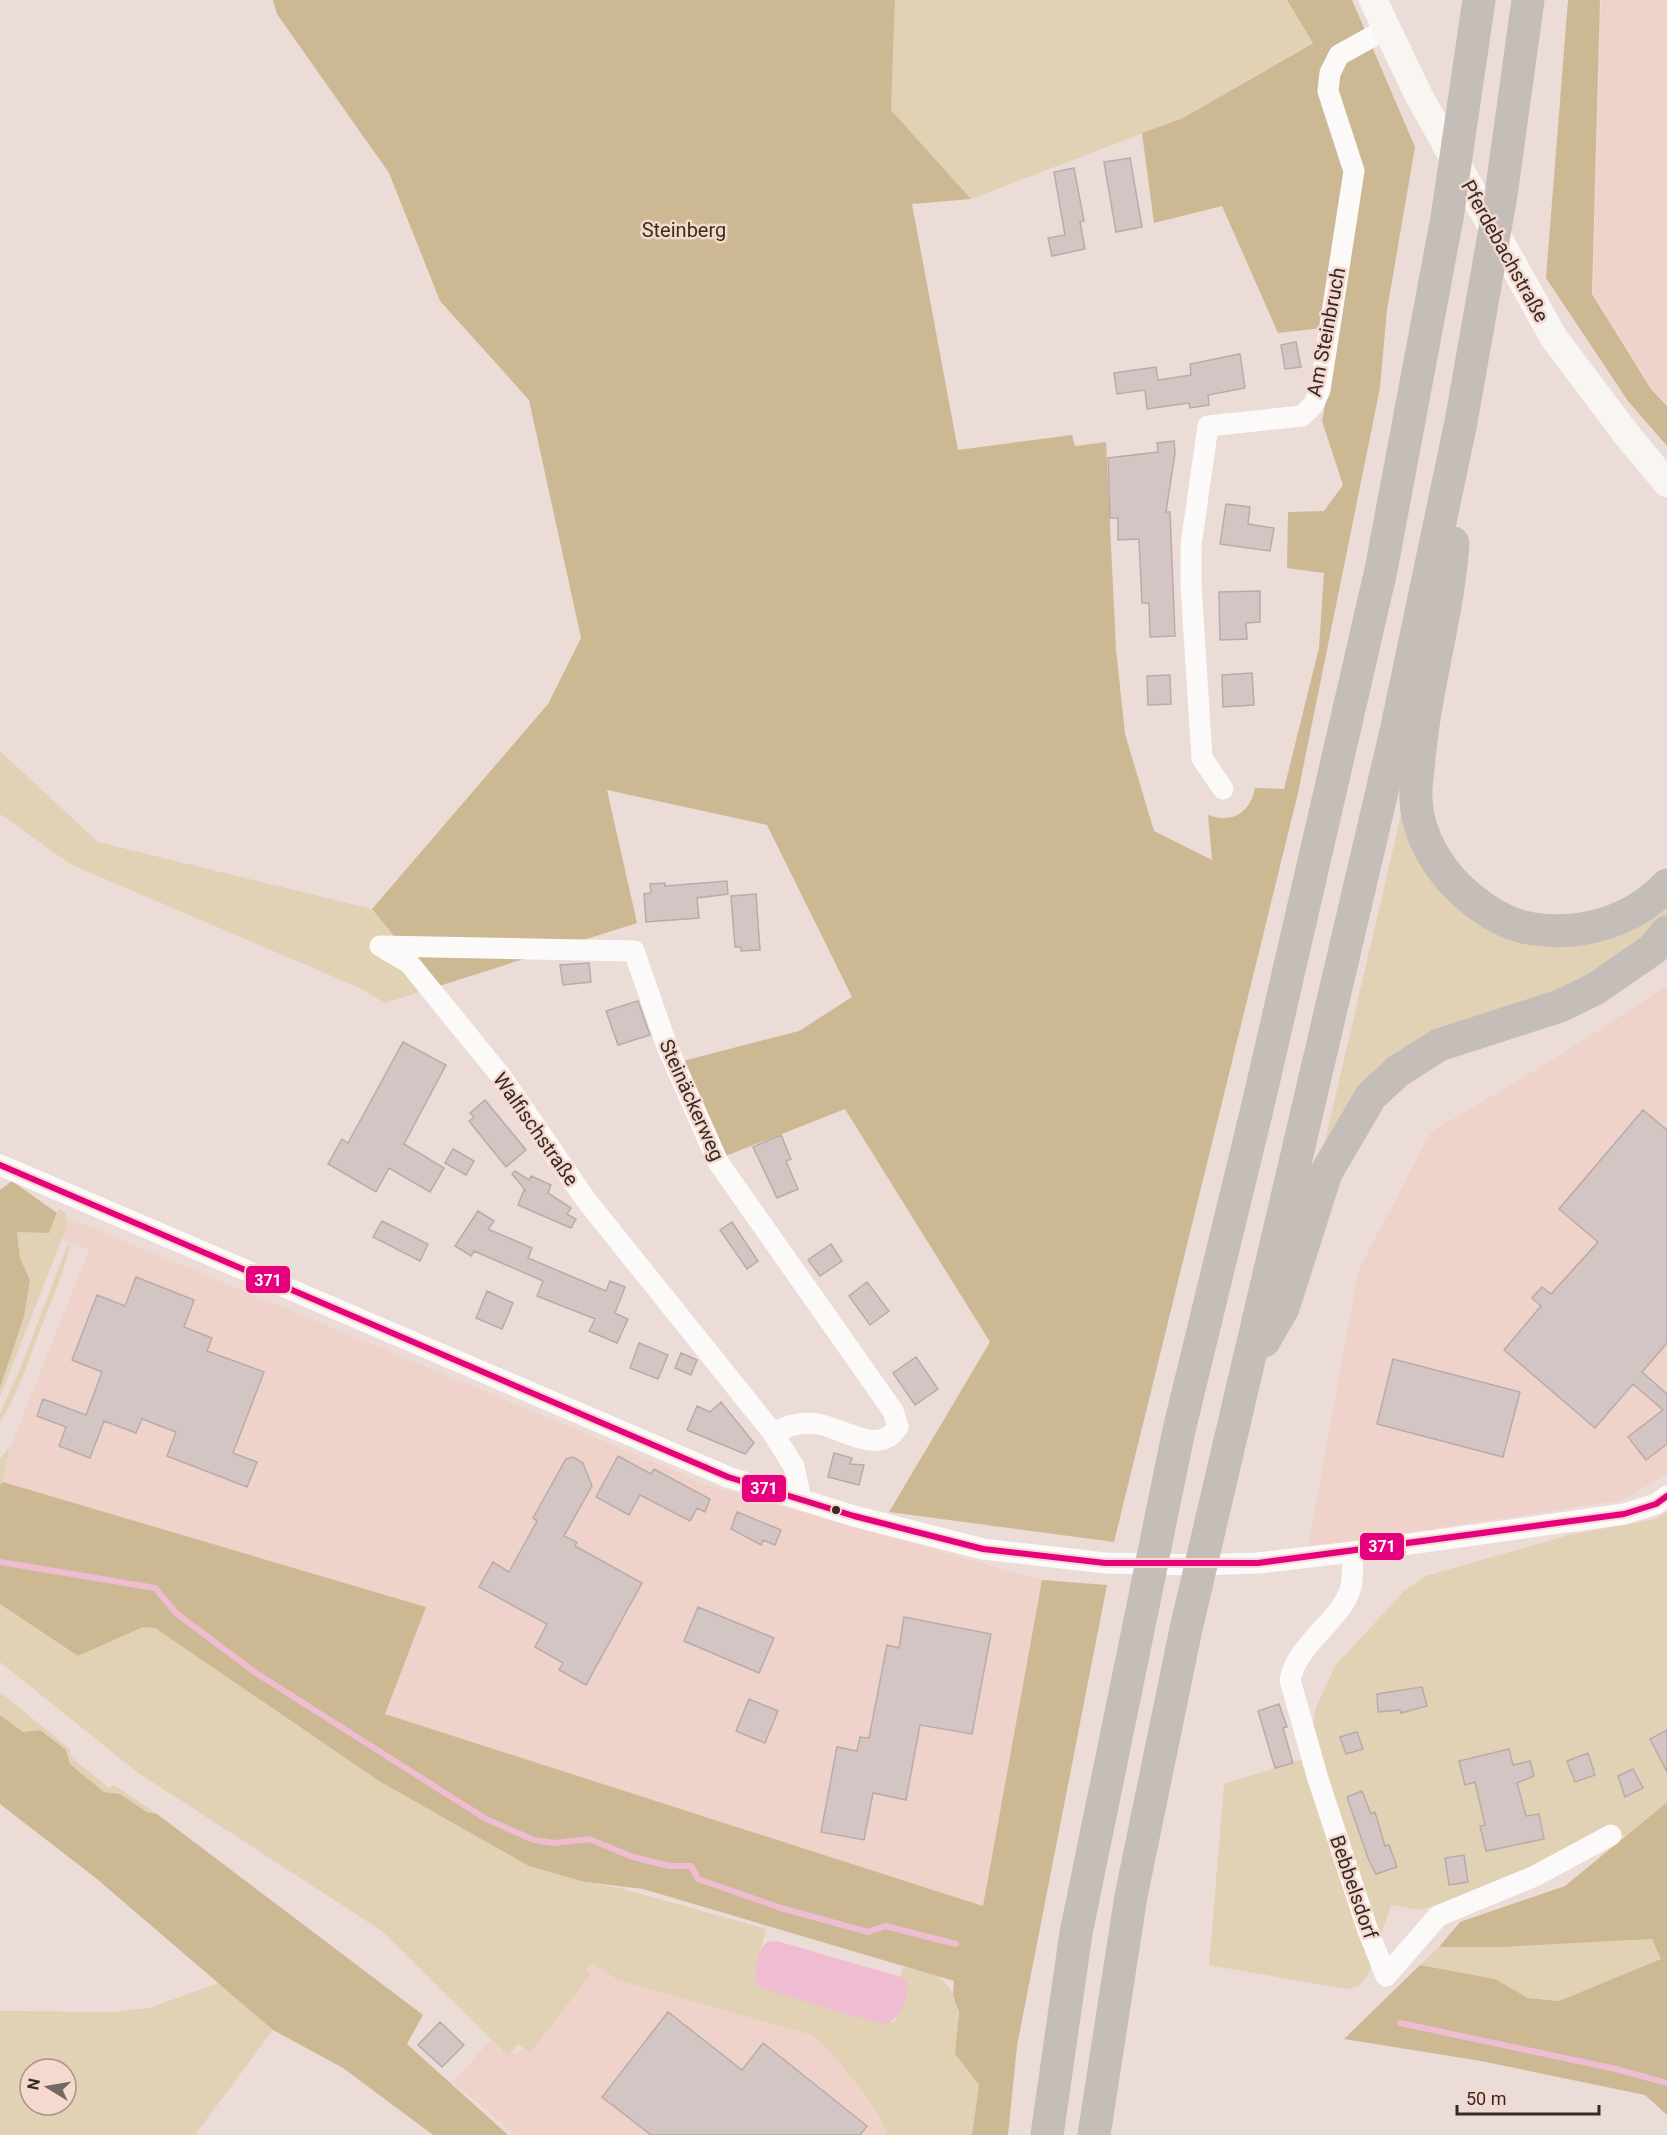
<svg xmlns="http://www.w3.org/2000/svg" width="1667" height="2135" font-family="Roboto,sans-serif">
<rect width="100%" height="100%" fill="#ecdcd7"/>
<path fill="#efd3ca" d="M1601,0H1667V404L1653,390L1593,294Z
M1667,986V1474L1622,1500L1308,1548L1358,1271L1431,1132L1557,1057Z
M12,1181L57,1213L681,1473L697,1482L1042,1580L984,1906L384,1714L425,1607L3,1482L11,1446L89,1250L0,1213V1190Z
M620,1888L766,1929L740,1988L897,2031L925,1973L939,1977L948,2024L905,2135H516L452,2082L492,2039L500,2050L518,2053L535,2034L589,1930Z"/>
<path fill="#e1d1b5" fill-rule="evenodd" d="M895,0H1287L1313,42L1183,118L971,199L891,110Z
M0,751L98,842L372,909L436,987L385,1003L360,988L70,864L0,814Z
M1404,802L1421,841L1531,936L1667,895V922L1625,960L1485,1021L1323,1150Z
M60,1208L65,1213L67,1226L0,1397V1389L24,1317L30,1280L20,1258L17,1232L49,1233Z
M68,1244L70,1245C63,1275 50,1304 39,1333C28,1363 17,1395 0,1422V1414L21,1366Z
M10,1446L3,1482L0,1485V1459Z
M1667,1512V1802L1626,1835L1586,1843L1530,1872L1421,1910L1391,1905L1367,1977L1358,1987L1345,1989L1209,1965L1224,1784L1307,1758L1316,1708L1335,1666L1405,1590L1426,1576L1569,1535L1655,1519Z
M0,1604L78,1656L143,1626L155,1628L379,1781L558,1874L585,1882L620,1888L766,1929L755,1975L893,2022C902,2011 908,1996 907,1982L901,1977L903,1967C913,1970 931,1972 940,1978C964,1998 959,2027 955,2054L979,2085L972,2135H887C883,2111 832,2052 812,2035L618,1980L592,1963L586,1970L591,1974L530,2053L518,2044L508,2056L382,1931L137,1772L0,1662Z
M0,1692L70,1749L71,1757L109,1788L114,1785L157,1814L147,1812L120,1794L104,1792L70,1764L66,1750L23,1732L0,1715Z
M1652,1939L1662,1959L1559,2001L1528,1998L1495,1979L1420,1965L1439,1947H1503Z
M219,1983L273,2030L195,2135H0V2011L112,2012L149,2008ZM30,2069H66V2105H30Z"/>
<path fill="#ccb993" d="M273,0H895L891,110L971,199L912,204L958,450L1072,435L1075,446L1106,442L1116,649L1125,734L1154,831L1212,860L1208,815C1232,824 1250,813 1255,788L1284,789L1319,648L1324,573L1287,568L1288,512L1324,511L1343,485L1322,421L1340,326L1278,333L1222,206L1154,223L1142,133L1183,118L1313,43L1287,0H1352L1415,147L1387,310L1380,388L1298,793L1114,1542L889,1512L990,1342L845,1109L723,1157L679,1062L799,1031L852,997L767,825L607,790L637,923L436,987L372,909L548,704L581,638L529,400L440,301L389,173L277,14Z
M1568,0H1600L1592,294L1651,389L1667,406V446L1628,401L1546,278Z
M12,1181L57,1213L49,1233L17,1232L20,1258L30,1280L24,1317L0,1388V1190Z
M3,1482L426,1607L385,1714L983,1906L1042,1580L1107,1585L1017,2046L1008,2135H972L979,2085L955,2054L959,2013L953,1995L954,1981L643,1889L585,1882L529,1866L379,1781L155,1628L143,1627L78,1656L0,1604V1485Z
M0,1715L23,1732L40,1730L66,1750L70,1764L104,1792L120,1794L147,1812L157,1814L423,2015L407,2044L508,2135H433L343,2068L273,2030L97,1879L0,1804Z
M1667,1802V2115L1645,2095L1481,2061L1344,2039L1420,1965L1495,1979L1528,1998L1559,2001L1661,1959L1652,1939L1503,1947H1439L1460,1922L1565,1886Z"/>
<path fill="#efbcd2" d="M777,1941L901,1977L907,1982C909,2000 900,2021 882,2024L763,1989L756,1984C754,1971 758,1950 767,1942Z"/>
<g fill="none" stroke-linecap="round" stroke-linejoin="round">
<path stroke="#efbcd2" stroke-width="6" d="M0,1562L155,1588L177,1614L256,1673L486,1819L534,1840L555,1843L589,1839L633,1857L669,1866H691L698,1879L781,1908L868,1932L885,1926L956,1944
M1400,2023L1616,2069L1667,2083"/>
</g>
<path fill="#d2c5c3" stroke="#b8aba9" stroke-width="1.5" d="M1130,158L1142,227L1116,232L1104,162Z
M1074,168L1084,221L1080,222L1085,249L1052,256L1048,238L1065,235L1054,172Z
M1296,342L1301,367L1285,369L1281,345Z
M1240,354L1245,388L1208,395L1209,405L1190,408L1189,403L1147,409L1145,390L1117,394L1114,373L1156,367L1158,380L1191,375L1190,364Z
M1174,441L1175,453L1166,512H1170L1175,636L1150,637L1149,603H1142L1139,539L1118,540V518H1110L1108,458L1158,452L1157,443Z
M1226,504L1250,507L1248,524L1274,528L1270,551L1220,544Z
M1260,591V622L1246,623L1247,639L1220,640L1219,592Z
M1252,673L1254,705L1223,707L1222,675Z
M1170,675L1171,704L1148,705L1147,676Z
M727,881L728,894L697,898L699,918L646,922L644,894L651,893L650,884L665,883V886Z
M756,894L760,950L741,951V947H735L731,896Z
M589,963L591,982L563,985L560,965Z
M638,1001L650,1035L618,1045L606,1011Z
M403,1042L446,1065L404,1144L444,1168L430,1192L389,1168L376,1192L328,1164L342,1139L348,1143Z
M485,1100L526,1150L506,1167L469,1121L474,1117L470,1113Z
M1643,1110L1667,1130V1343L1642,1372L1667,1394V1444L1646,1460L1628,1437L1663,1410L1633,1384L1595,1428L1504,1350L1541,1306L1532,1298L1542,1287L1551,1294L1598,1242L1559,1209Z
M781,1135L791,1159L786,1161L798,1189L777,1198L753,1147Z
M453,1149L474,1161L466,1175L445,1163Z
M515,1171L529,1180L531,1176L551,1185L548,1193L571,1208L567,1214L576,1219L571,1228L518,1205L524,1190L526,1191L512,1174Z
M478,1211L494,1221L488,1229L532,1248L528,1258L606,1291L610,1281L625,1287L615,1313L628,1319L617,1343L589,1331L595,1319L537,1296L543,1281L474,1251L471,1256L455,1246Z
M382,1221L428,1244L420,1261L373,1237Z
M732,1222L758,1261L747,1269L720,1230Z
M831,1244L842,1261L820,1276L808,1260Z
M136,1277L194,1300L184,1327L212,1338L207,1351L264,1372L233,1453L257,1462L247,1487L167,1456L176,1432L142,1419L136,1433L104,1421L90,1458L59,1446L66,1427L37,1416L43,1399L86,1415L102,1372L72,1360L97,1295L125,1306Z
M867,1282L889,1311L870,1325L849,1296Z
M487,1291L513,1303L502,1329L476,1318Z
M639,1343L668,1355L658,1379L630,1368Z
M681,1353L697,1360L691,1375L675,1368Z
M916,1357L938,1389L915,1405L893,1373Z
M1393,1359L1520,1392L1503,1457L1377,1424Z
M721,1402L754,1443L745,1454L687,1430L697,1406L710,1412Z
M834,1453L852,1458L850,1464L864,1465L859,1485L828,1477Z
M618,1456L651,1474L654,1469L710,1499L705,1512L697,1508L690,1521L640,1495L629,1515L596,1497Z
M573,1457L583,1463L592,1486L564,1536L577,1542L575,1546L642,1583L586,1685L559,1670L563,1663L535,1647L547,1624L479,1587L493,1562L509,1572L537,1521L533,1518L566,1459Z
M737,1512L781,1530L775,1545L763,1540L761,1545L731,1529Z
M698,1607L774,1638L759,1673L684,1641Z
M904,1617L991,1634L972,1734L920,1725L906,1800L873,1793L864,1840L821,1832L837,1747L857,1751L860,1737L869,1738L887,1645L899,1648Z
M1422,1687L1427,1706L1401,1713L1400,1710L1378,1712L1377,1694Z
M749,1699L778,1711L765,1743L736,1731Z
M1279,1704L1287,1727L1283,1728L1293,1763L1275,1768L1258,1711Z
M1667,1730V1772L1650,1739Z
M1357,1732L1363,1749L1346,1754L1340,1737Z
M1509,1749L1513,1765L1530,1761L1534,1776L1517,1783L1526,1816L1539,1814L1544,1839L1486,1851L1480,1826L1485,1825L1475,1782L1465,1785L1459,1761Z
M1588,1753L1595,1775L1575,1782L1567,1761Z
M1633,1769L1643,1788L1625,1797L1618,1776Z
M1362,1791L1371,1814L1375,1812L1385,1846L1389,1845L1397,1867L1376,1874L1368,1858L1347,1797Z
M1464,1855L1468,1882L1449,1885L1445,1858Z
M668,2012L742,2070L763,2043L867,2126L860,2135H651L602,2097Z
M440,2022L464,2045L442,2067L418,2045Z"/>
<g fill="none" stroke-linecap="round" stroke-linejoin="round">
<path stroke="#fcfaf9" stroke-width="21" d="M1223,789L1202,758L1191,586V545L1208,426L1302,416L1313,405L1320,390L1354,171L1328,91L1330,73L1339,55L1386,29
M380,946L634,951L668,1049L718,1162L893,1411L898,1427C879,1457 843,1428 818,1424C800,1421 788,1426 773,1433
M380,946L409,963L500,1075L586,1200L773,1433L794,1467L801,1499
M0,1165L728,1477L854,1516L983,1549L1105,1563L1200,1565L1258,1563L1353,1552L1624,1514L1656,1504L1667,1496
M1353,1552C1352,1564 1354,1579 1350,1590C1340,1621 1297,1644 1290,1680L1318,1779L1367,1928L1386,1976L1438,1916L1535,1876L1611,1835"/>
<path stroke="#f8f5f2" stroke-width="28" d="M1373,0L1419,96L1554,338L1627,435L1667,483"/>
<path stroke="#c5bdb7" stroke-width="33" d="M1453,543C1448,617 1425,686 1419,759C1418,772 1415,787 1416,800C1418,838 1441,874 1469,897C1488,913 1510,926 1534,929C1583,936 1633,921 1667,885
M1264,1341L1283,1308L1326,1173L1371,1096L1398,1071L1439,1045L1560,1006L1595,989L1653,949L1667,932
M1047,2135L1076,1933L1179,1430L1258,1105L1381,570L1447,218L1479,0
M1094,2135L1131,1896L1186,1629L1397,727L1461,422L1501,195L1528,0"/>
<g stroke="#f5d8ce" stroke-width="10">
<path id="bus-1" d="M0,1165L728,1477L854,1516L983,1549L1105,1563H1258L1624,1514L1656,1504L1667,1496"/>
</g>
<use href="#bus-1" stroke="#e5007d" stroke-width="6"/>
</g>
<circle fill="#352a26" stroke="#f5d8ce" stroke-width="2" cx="836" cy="1510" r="5"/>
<g text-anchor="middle" stroke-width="5" stroke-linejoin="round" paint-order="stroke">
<g font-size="20" fill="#392f12" stroke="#f5d8ce">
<text x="684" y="237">Steinberg</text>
</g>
<g font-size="20" fill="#352a26" stroke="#f5d8ce">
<text transform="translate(1505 251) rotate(61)" y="7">Pferdebachstraße</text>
<text transform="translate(1326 332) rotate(-79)" y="7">Am Steinbruch</text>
<text transform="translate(692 1100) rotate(66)" y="7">Steinäckerweg</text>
<text transform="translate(536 1129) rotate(55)" y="7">Walfischstraße</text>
<text transform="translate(1354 1887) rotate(71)" y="7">Bebbelsdorf</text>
</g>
</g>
<g stroke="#f5d8ce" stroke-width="2">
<rect x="245" y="1265" width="46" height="29" rx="6" fill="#e5007d"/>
<rect x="741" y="1474" width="46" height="29" rx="6" fill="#e5007d"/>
<rect x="1359" y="1532" width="46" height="29" rx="6" fill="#e5007d"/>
</g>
<g font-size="16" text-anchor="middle" font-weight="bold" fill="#fff">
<text x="268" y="1286">371</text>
<text x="764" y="1494">371</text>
<text x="1382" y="1552">371</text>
</g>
<g transform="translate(48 2087) rotate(281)"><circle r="28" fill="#f5d8ce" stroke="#a8928b" stroke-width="1.5"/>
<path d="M0-4.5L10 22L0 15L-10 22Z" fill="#756864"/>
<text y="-9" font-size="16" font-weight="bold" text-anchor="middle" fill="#352a26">N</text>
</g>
<path d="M1457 2105v9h142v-9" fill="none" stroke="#352a26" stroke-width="3"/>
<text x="1466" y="2105" font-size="18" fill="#352a26" stroke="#f5d8ce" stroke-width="4.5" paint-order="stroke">50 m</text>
</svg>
